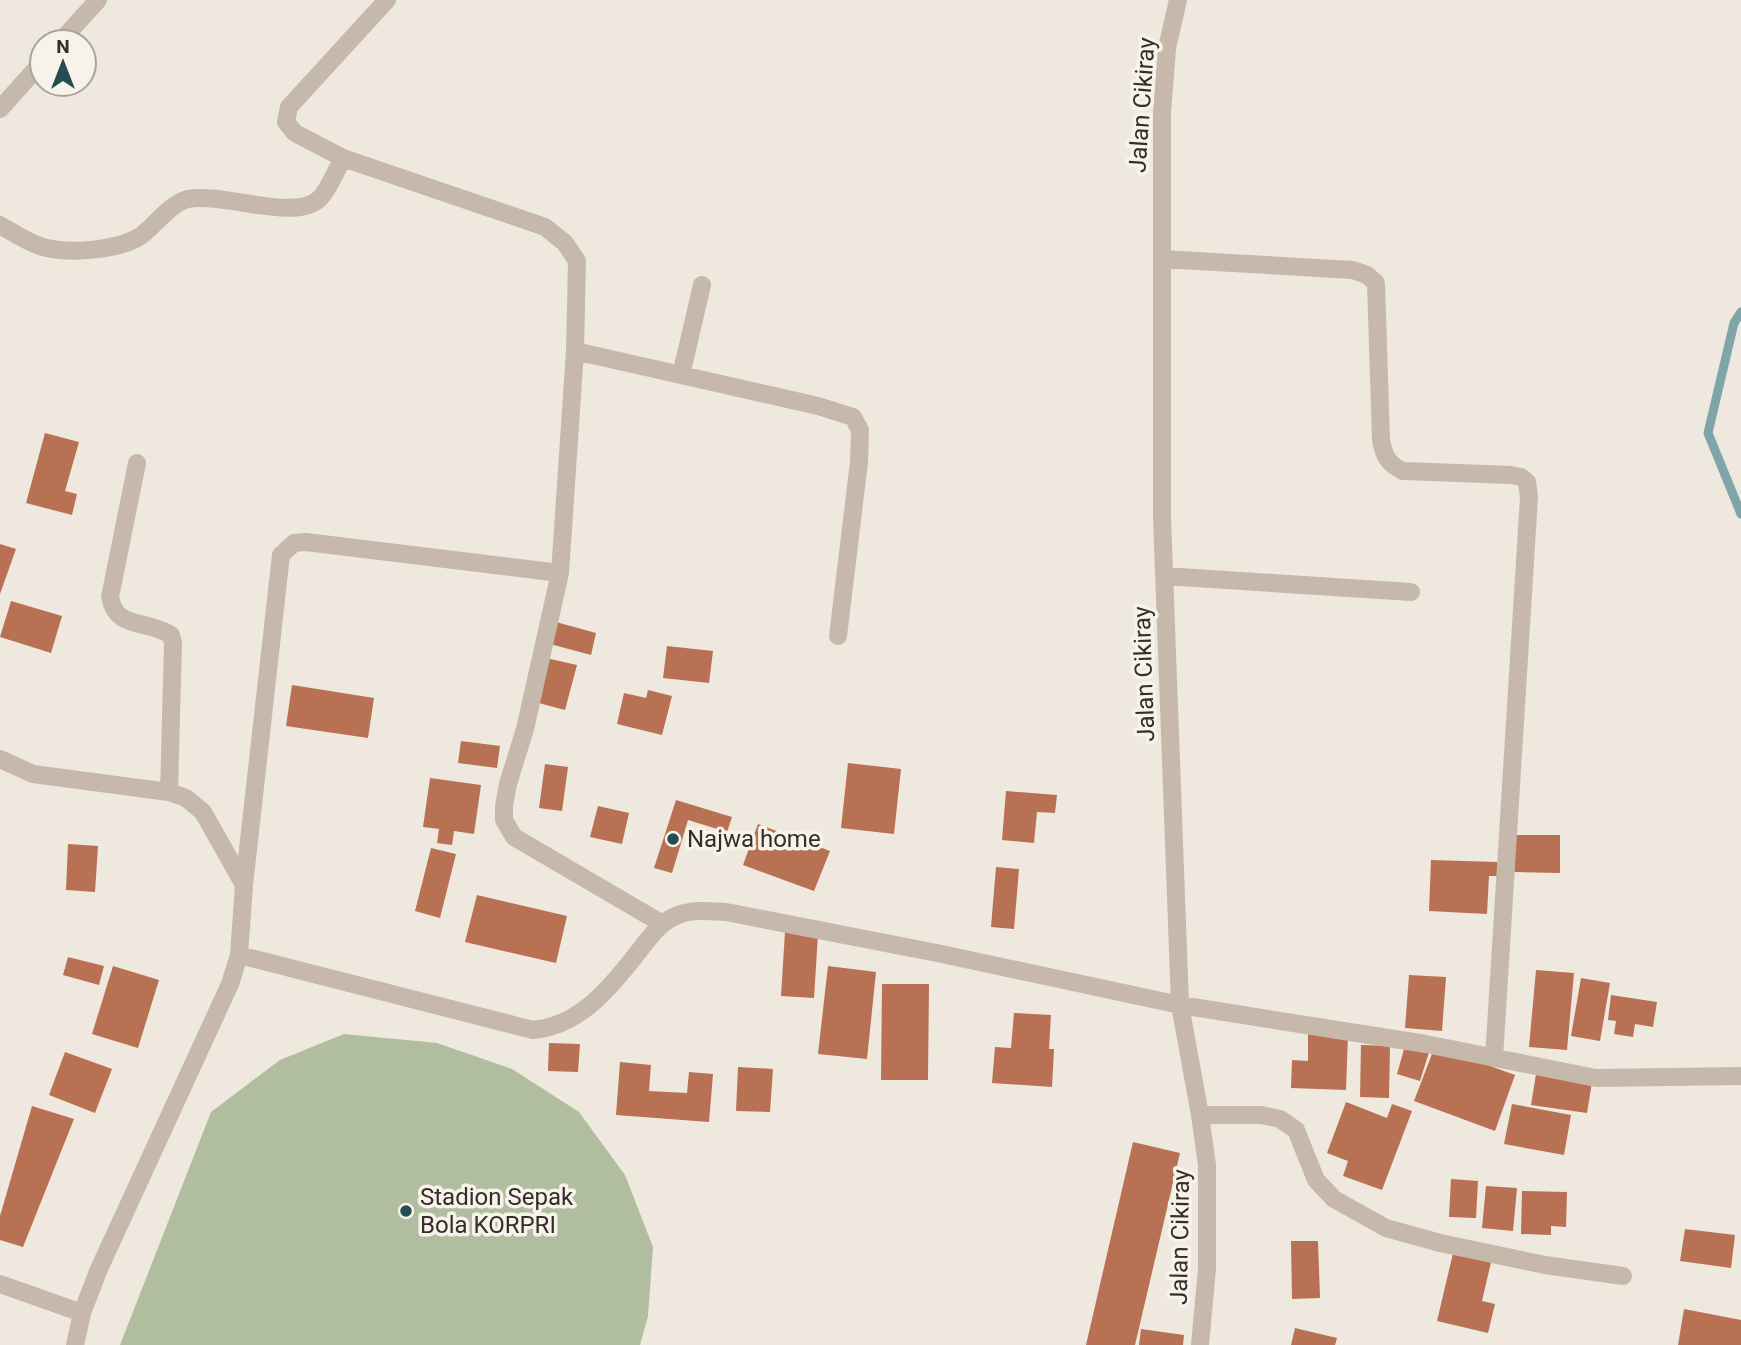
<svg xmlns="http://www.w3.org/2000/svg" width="1741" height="1345" font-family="Roboto,sans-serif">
<rect width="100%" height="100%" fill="#efe8de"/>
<path fill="#b1bd9f" d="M344,1034L437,1043L512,1069L579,1112L625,1175L653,1247L648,1316L640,1345H120L211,1112L280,1060Z"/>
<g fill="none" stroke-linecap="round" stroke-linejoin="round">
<path stroke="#80a5a9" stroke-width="9" d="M1741,312L1734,323L1708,433L1741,514"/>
</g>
<path fill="#b87153" d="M45,433L79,442L65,491L77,494L72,515L26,503Z
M0,544L16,549L0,594Z
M11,601L62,616L51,653L0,637Z
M556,622L596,633L591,655L550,644Z
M667,646L713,651L709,683L663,678Z
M546,658L577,665L565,710L535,702Z
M292,685L374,698L368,738L286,726Z
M648,690L672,696L662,735L617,724L624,693L646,698Z
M461,741L500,746L497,768L458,763Z
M848,763L901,769L894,834L841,828Z
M545,764L568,767L562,811L539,808Z
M430,778L481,785L474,834L454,831L452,845L437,843L439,829L423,827Z
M1006,791L1057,795L1055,813L1037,812L1034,843L1002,840Z
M676,800L732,817L727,832L688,820L672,873L654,868Z
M598,806L629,813L622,844L590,837Z
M758,824L830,851L814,891L743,865Z
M1514,835H1560V873L1514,872Z
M68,844L98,846L95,892L66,890Z
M431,848L456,854L440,918L415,911Z
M1431,860L1497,862V876H1489L1487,914L1429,911Z
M996,867L1019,869L1014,929L991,927Z
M477,895L567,916L556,963L465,942Z
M785,932L818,934L814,998L781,996Z
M68,957L104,966L99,985L63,975Z
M113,966L159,980L138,1048L92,1034Z
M828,966L876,972L867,1059L818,1054Z
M1536,970L1574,973L1567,1050L1529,1047Z
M1409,975L1446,977L1442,1031L1405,1028Z
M1581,978L1610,983L1600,1041L1571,1036Z
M882,984H929L928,1080H881Z
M1611,995L1657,1002L1653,1027L1635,1024L1633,1037L1614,1034L1616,1021L1608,1020Z
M1014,1013L1051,1015L1049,1049H1054L1052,1087L992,1083L995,1047L1011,1048Z
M1308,1034L1348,1035L1346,1090L1291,1088L1292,1060L1308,1061Z
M1406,1042L1430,1049L1420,1081L1397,1074Z
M549,1043L580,1044L578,1072L548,1071Z
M1361,1045L1390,1046L1389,1098L1360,1097Z
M1435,1046L1515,1075L1495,1131L1414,1101Z
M65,1052L112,1069L95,1113L49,1095Z
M620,1062L651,1065L649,1091L687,1093L689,1072L713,1074L709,1122L616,1115Z
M738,1067L773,1069L770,1112L736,1111Z
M1536,1074L1592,1082L1587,1113L1531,1105Z
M1346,1102L1387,1118L1392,1104L1412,1111L1382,1190L1343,1176L1348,1161L1327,1153Z
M1512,1104L1571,1115L1564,1155L1504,1144Z
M32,1106L74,1119L23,1247L0,1240V1216Z
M1133,1142L1180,1153L1135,1345H1086Z
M1451,1179L1478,1181L1476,1218L1449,1217Z
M1486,1186L1517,1188L1513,1231L1482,1228Z
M1522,1191L1567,1192L1566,1227L1551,1226V1235L1521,1234Z
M1685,1229L1735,1235L1731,1268L1680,1261Z
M1291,1241H1318L1320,1298L1292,1299Z
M1454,1249L1492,1258L1482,1301L1495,1304L1488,1333L1437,1321Z
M1684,1309L1741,1320V1345H1678Z
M1295,1328L1337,1338L1335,1345H1291Z
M1141,1329L1184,1335L1183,1345H1139Z"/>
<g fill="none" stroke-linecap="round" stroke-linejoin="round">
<path stroke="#c6b9ab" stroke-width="18" d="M387,0L289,107L286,122L295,133L343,158L545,227L565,243L577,261L575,351L560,573L525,729L508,784L504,806V820L514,837L661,923
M1178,0L1167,48L1162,113V517L1180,1005L1200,1115L1207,1165V1268L1200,1345
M60,42L98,0
M0,109L42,62
M0,225C14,233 28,243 43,247C69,254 119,251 142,235C156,224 171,203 188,199C221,192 295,222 319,199C328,191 337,169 343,158
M1162,259L1353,270L1367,275L1376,283L1381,440C1384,456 1388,464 1403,471L1511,475L1521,477L1527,482L1529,497L1494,1058
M575,351L818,406L853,417L860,430L859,462L838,636
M681,375L702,285
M137,463L110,597C116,630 146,619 171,635L173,643L169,792
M1164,576L1411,592
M0,759L33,774L169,792L186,798L203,812L244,885
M239,955L244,885L281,555L294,543L306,542L560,573
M1200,1115H1261L1280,1119L1296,1130L1316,1180L1334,1199L1386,1228L1440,1243L1545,1265L1623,1276
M0,1284L82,1313
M75,1345L82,1313L99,1269L230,984L239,955L533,1030C580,1026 611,987 639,951C651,936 660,922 678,915C693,909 711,911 726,912L937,953L1180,1005L1426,1044L1596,1078L1741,1076"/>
</g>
<g fill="#244c51" stroke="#f7f2ea" stroke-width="2.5">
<circle cx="673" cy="839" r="7"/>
<circle cx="406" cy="1211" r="7"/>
</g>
<g text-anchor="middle" stroke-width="7" stroke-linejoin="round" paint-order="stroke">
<g font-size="24" fill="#352d29" stroke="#f7f2ea">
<text transform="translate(1142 105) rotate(-86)" y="8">Jalan Cikiray</text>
<text transform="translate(1144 674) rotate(-92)" y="8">Jalan Cikiray</text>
<text transform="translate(1180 1237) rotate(-89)" y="8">Jalan Cikiray</text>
</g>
<g font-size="24" fill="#352d29" stroke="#f7f2ea" text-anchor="start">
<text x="687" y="847">Najwa home</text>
<text x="420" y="1205">Stadion Sepak<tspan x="420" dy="28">Bola KORPRI</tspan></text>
</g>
</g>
<g transform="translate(63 63)"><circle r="33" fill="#f7f2ea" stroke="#a9a39d" stroke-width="2"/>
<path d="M0-5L12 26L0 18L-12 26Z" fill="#244c51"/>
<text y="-10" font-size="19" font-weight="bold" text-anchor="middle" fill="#352d29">N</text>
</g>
</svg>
